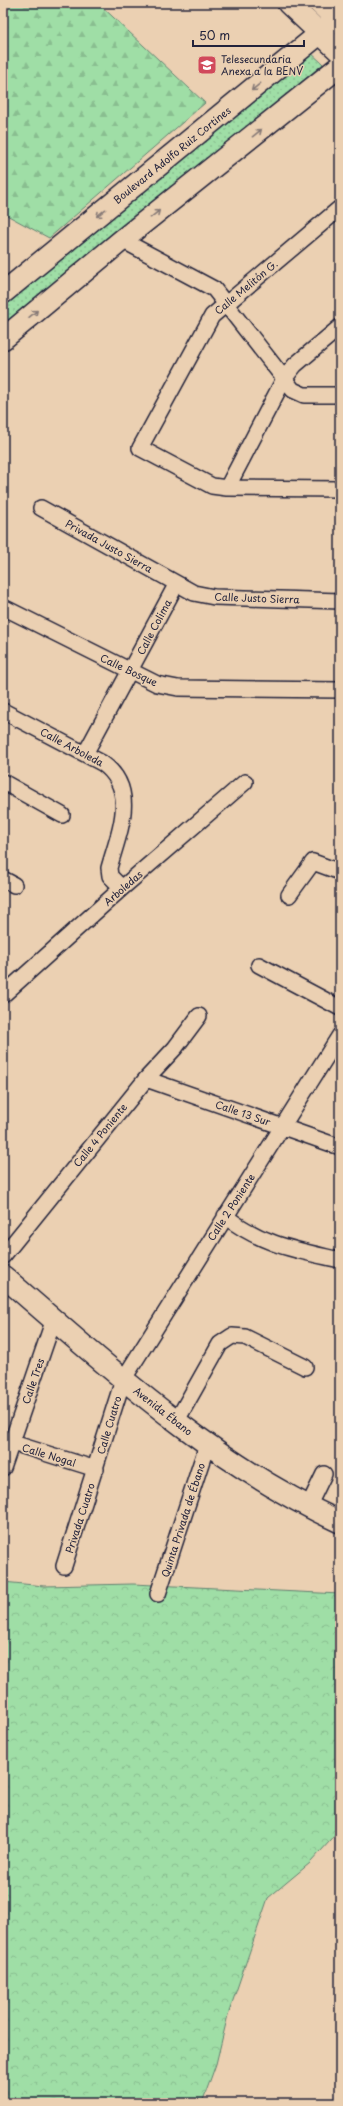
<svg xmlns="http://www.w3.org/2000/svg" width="343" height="2106" font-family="'Playpen Sans',sans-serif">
<defs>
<pattern id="grass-dots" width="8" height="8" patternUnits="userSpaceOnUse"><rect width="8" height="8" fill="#9fdea6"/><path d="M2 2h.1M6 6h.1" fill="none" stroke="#89be90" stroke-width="1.8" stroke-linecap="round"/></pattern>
<pattern id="forest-firs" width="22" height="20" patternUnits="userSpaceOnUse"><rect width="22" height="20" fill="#9fdea6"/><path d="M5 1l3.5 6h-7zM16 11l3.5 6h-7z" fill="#89be90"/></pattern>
<pattern id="park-crowns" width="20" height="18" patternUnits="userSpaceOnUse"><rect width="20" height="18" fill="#9fdea6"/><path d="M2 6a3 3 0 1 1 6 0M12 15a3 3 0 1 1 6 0" fill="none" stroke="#89be90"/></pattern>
</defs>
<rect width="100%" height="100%" fill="#ebd0b2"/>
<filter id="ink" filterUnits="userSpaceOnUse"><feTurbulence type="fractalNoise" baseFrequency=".025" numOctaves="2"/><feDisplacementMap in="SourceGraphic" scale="8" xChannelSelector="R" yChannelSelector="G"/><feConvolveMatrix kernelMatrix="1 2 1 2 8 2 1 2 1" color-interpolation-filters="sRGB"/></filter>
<g filter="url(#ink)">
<path fill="url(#grass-dots)" stroke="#608070" d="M309,51L323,64L3,332V307Z"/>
<path fill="url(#forest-firs)" stroke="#608070" d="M3,3H98L205,103L49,238L3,213Z"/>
<path fill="url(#park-crowns)" stroke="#608070" d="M3,1582L44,1586L133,1584L340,1594V1830L310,1863L268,1898L228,2015L216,2064L202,2103H3Z"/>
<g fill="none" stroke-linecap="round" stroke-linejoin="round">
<g stroke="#22223b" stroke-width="18">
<path id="minor" d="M340,208L212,316L140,448L212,486L227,488L340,489
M122,240L214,289L293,390L304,395H340
M227,488L284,379L295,365L340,327
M41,508L194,593L214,597L340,601
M3,612L5,608L157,684L178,688L340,690
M3,711L102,763C139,789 119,832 109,868L110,876L122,888
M85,754L176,585
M3,782L62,815
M3,879L14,885
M289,895L313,862L340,872
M259,965L340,1008
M3,995L122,888L245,782
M146,1079L340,1147
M225,1216C262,1245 296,1250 340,1260
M3,1256L146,1079L175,1048L199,1016
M176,1422L220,1344L232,1336L245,1337L305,1367
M3,1440L96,1469
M3,1468L54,1319
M308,1507L324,1474
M64,1566L123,1380L340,1035
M158,1594L207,1445"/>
</g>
<g stroke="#22223b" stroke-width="24">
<path id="secondary" d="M288,3L340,52
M319,3L340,23
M3,293L340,17
M3,339L122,240L340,66
M3,1276C110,1368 210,1462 340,1522"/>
</g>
<use href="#minor" stroke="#ebd0b2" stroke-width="15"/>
<use href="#secondary" stroke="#ebd0b2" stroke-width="21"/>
</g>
<defs><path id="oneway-shaft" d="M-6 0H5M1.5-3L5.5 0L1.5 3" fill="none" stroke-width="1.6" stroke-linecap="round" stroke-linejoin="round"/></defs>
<g stroke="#867976">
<use href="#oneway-shaft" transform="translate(256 87) rotate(141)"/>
<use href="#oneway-shaft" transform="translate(257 133) rotate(-39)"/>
<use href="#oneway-shaft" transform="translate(101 213) rotate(141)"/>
<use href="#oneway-shaft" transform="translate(155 214) rotate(-39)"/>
<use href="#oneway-shaft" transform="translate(33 314) rotate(-40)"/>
</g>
</g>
<defs>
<g id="school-square" transform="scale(1)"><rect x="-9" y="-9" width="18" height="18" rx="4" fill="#d1495b" stroke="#ebd0b2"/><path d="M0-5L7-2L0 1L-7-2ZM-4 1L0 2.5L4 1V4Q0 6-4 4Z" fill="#fff"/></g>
</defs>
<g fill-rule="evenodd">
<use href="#school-square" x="207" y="65"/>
</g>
<g text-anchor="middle" stroke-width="3" stroke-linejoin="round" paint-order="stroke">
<g font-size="10" fill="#22223b" stroke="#ebd0b2" text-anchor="start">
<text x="221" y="63">Telesecundaria<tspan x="221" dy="12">Anexa a la BENV</tspan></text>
</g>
<g font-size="10" fill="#22223b" stroke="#ebd0b2">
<text transform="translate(172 155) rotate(-39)" y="4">Boulevard Adolfo Ruiz Cortines</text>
<text transform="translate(246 287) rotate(-40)" y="4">Calle Melitón G.</text>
<text transform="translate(109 546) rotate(29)" y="4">Privada Justo Sierra</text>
<text transform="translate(257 598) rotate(2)" y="4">Calle Justo Sierra</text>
<text transform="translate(154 627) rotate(-62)" y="4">Calle Colima</text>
<text transform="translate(129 670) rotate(25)" y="4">Calle Bosque</text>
<text transform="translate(72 747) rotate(28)" y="4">Calle Arboleda</text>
<text transform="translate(123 888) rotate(-41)" y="4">Arboledas</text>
<text transform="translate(243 1113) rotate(19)" y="4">Calle 13 Sur</text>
<text transform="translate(100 1135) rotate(-51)" y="4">Calle 4 Poniente</text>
<text transform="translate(231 1207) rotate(-57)" y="4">Calle 2 Poniente</text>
<text transform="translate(33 1381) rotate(-71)" y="4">Calle Tres</text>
<text transform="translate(163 1411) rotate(38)" y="4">Avenida Ébano</text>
<text transform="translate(109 1425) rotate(-73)" y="4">Calle Cuatro</text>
<text transform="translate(49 1455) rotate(17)" y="4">Calle Nogal</text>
<text transform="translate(80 1518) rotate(-72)" y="4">Privada Cuatro</text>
<text transform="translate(183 1520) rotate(-72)" y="4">Quinta Privada de Ébano</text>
</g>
</g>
<rect width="343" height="2106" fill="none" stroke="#ebd0b2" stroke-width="16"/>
<rect x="8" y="8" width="327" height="2090" fill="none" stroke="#22223b" stroke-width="1.5" filter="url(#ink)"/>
<path d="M193 40v6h111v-6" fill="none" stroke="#22223b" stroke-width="2"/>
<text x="199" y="40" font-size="12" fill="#22223b" stroke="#ebd0b2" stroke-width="3" paint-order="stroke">50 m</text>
</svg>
